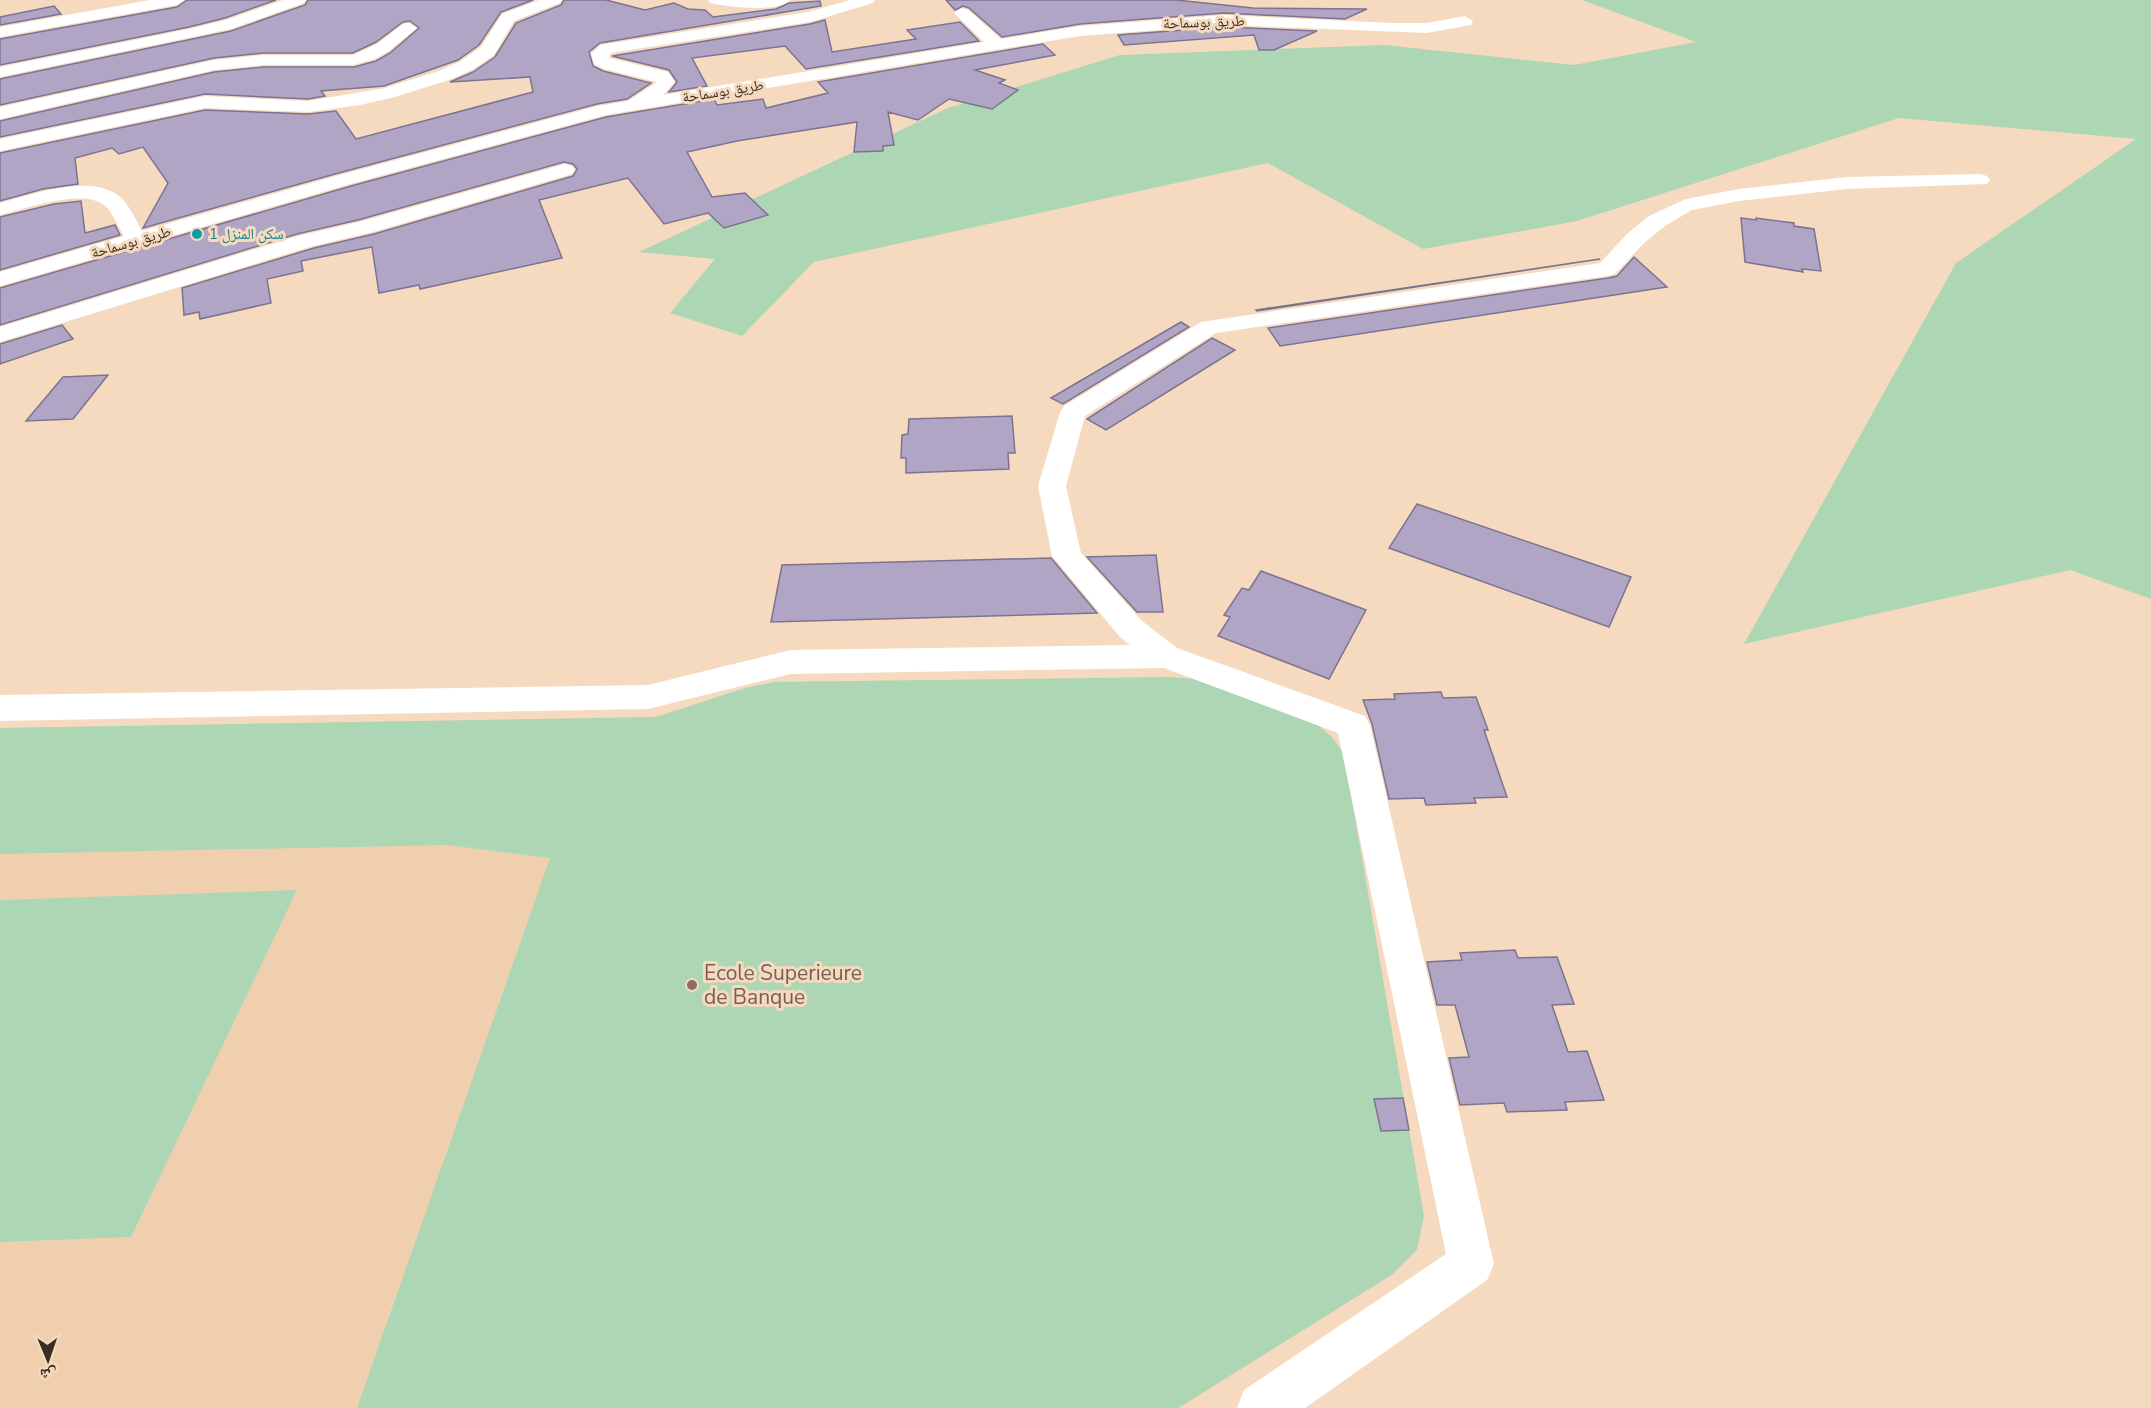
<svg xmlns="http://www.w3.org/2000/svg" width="2151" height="1408" font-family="'Nunito Sans','Noto Naskh Arabic',sans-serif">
<rect width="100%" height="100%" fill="#f5dabf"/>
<path fill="#f0cfae" d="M1170,677L1332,737L1344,754L1424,1216L1417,1250L1393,1274L1179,1408H0V728L656,717L745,688L774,682Z"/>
<path fill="#add7b4" d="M1582,0H2151V599L2070,570L1744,644L1956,263L2136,139L1899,118L1577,221L1423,249L1268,163L814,262L742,336L670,313L715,259L639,252L948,108L1120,55L1385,45L1574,65L1696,42Z
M1170,677L1196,679L1317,724L1332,737L1344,754L1424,1216L1417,1250L1393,1274L1178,1408H357L550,858L447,845L0,854V728L656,717L745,688L774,682Z
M297,890L131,1237L0,1242V900Z"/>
<path fill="#b0a5c5" stroke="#7d7391" stroke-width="1.5" d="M187,0H276L225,18L189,27L0,65V39L177,7Z
M308,0H533L501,12L479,45L458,60L384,86L321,91L325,96L308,99L205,94L0,137V121L214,72L263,67H354L376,61L390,53L419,28L410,21L403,22L376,42L353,53H263L214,58L0,105V79L231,31L305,5Z
M564,0H606L645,10L674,3L688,9L705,10L713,17L776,9L789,3L820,1L821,6L600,43L589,52L593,66L603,71L651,83L627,99L597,104L335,174L143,228L168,183L143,147L119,154L112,148L75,158L78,184L43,189L0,201V153L205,110L308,114L336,111L356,139L533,92L530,77L450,82L473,72L495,57L516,23L561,5Z
M946,0H1176L1253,8L1367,9L1345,19L1224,13L1080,24L1002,37L969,8L963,6L955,10Z
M54,6L61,14L0,25V17Z
M825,20L832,52L916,39L907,30L960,22L979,41L806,69L785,46L692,58L707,86L669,92L677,82L669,70L612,56L810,24Z
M1224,27L1317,31L1274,50H1259L1254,35L1124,45L1118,35Z
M1043,44L1055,55L975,70L1005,80L999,83L1018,90L992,109L949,99L918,120L888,112L894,145L883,146V151L854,152L857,122L737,141L687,152L712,197L745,193L768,215L724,228L708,213L664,224L628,178L539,200L562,258L420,289L419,285L379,293L372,247L301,261L303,271L267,279L271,303L200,319L199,312L184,315L182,288L314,248L374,234L573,176L577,169L573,164L564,162L358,220L297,234L0,325V288L351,186L606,117L714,99L717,105L763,99L766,108L828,93L818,82Z
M81,201L85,233L115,225L120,235L0,270V217L54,204Z
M1741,218L1756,220V218L1794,223V226L1814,229L1821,271L1802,269L1803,272L1745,262Z
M1634,257L1667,287L1280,346L1268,328L1608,278L1617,276Z
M1600,259L1257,311L1256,310Z
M1181,322L1189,327L1063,404L1051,398Z
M62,325L73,339L0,364V344Z
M1212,338L1235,350L1106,430L1087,419Z
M108,375L73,419L26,421L63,377Z
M1012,416L1015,453H1008L1009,469L906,473V458H901L902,435L908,434L909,419Z
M1417,504L1631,577L1609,627L1389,548Z
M1156,555L1163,612H1137L1087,557Z
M1051,558L1097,613L771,622L782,565Z
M1261,571L1366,610L1329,679L1218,636L1230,617L1224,615L1242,588L1249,590Z
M1441,692L1443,698L1476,697L1488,730H1484L1507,797L1474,798L1476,803L1426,805L1424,798L1389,799L1372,724L1363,700L1395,699L1394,694Z
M1515,950L1518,958L1557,957L1574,1004L1552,1005L1568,1052L1587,1051L1604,1100L1565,1102L1567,1110L1507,1112L1504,1103L1460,1105L1449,1058L1469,1057L1455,1005H1437L1427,962L1462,960L1460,953Z
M1403,1098L1409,1130L1381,1131L1374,1099Z"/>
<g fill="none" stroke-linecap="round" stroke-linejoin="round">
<path fill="#fff" fill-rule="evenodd" d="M150,0H185L177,5L0,37V27Z
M283,0H306L304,3L231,29L0,77V67L189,29L226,20Z
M539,0H562L560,3L514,21L494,55L472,70L449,80L395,97L360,105L308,112L205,108L0,151V139L205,96L308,101L385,88L436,72L459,62L481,47L502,14Z
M708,0H790C779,13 727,7 710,3Z
M850,0H875L873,3L810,22L611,53L609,58L668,72L675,82L663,95L984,42L954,13L962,8L968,10L1001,39L1080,26L1224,15L1391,23H1427L1465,16L1473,21L1471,25L1427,33L1224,25L1080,36L606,115L350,184L0,286V272L124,236C118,227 113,212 104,205C82,188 25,209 0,215V203C32,195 89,173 119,196C129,204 136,220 142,231L336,176L598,106L628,101L657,82L604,69L594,64L591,54L600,45L808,12Z
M409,23L417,28L389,51L375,59L353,65H263L214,70L0,119V107L214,60L263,55H353L377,44L403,24Z
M565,164L572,166L575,170L572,174L373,232L313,246L0,342V327L298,236L359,222Z
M1980,174L1987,176L1990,180L1987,184L1846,189L1739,201L1692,210L1665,226L1644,243L1615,274L1607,276L1216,333L1085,416L1066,486L1081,553L1142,621L1177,648L1365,716L1370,725L1494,1264L1487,1280L1305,1408H1237L1244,1390L1446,1254L1338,733L1164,668L790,674L648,709L0,721V695L648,685L790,650L1130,645L1120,637L1052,556L1038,486L1060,412L1064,406L1201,322L1600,263L1628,233L1649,216L1686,199L1739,189L1846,177Z"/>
</g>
<circle fill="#0f9aa8" stroke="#f5dabf" stroke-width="2" cx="197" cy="234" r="6"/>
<circle fill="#8d6e63" stroke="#f5dabf" stroke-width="2" cx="692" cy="985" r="6"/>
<g text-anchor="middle" stroke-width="6" stroke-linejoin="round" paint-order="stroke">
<g font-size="15" fill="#392e24" stroke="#f5dabf">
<text transform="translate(1204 22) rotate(-2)" y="5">طريق بوسماحة</text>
<text transform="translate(723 91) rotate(-9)" y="5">طريق بوسماحة</text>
<text transform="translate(131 242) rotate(-16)" y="5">طريق بوسماحة</text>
</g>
<g font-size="15" fill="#0d838f" stroke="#f5dabf" text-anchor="start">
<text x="209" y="239">سكن المنزل 1</text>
</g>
<g font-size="21" fill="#785e54" stroke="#f5dabf" text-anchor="start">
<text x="704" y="980">Ecole Superieure<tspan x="704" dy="24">de Banque</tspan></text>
</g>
</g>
<g transform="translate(48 1360) rotate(178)" stroke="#f5dabf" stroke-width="4.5" paint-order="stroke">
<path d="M0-4.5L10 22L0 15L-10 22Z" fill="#392e24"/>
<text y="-9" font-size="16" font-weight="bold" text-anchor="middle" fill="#392e24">ش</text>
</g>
</svg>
